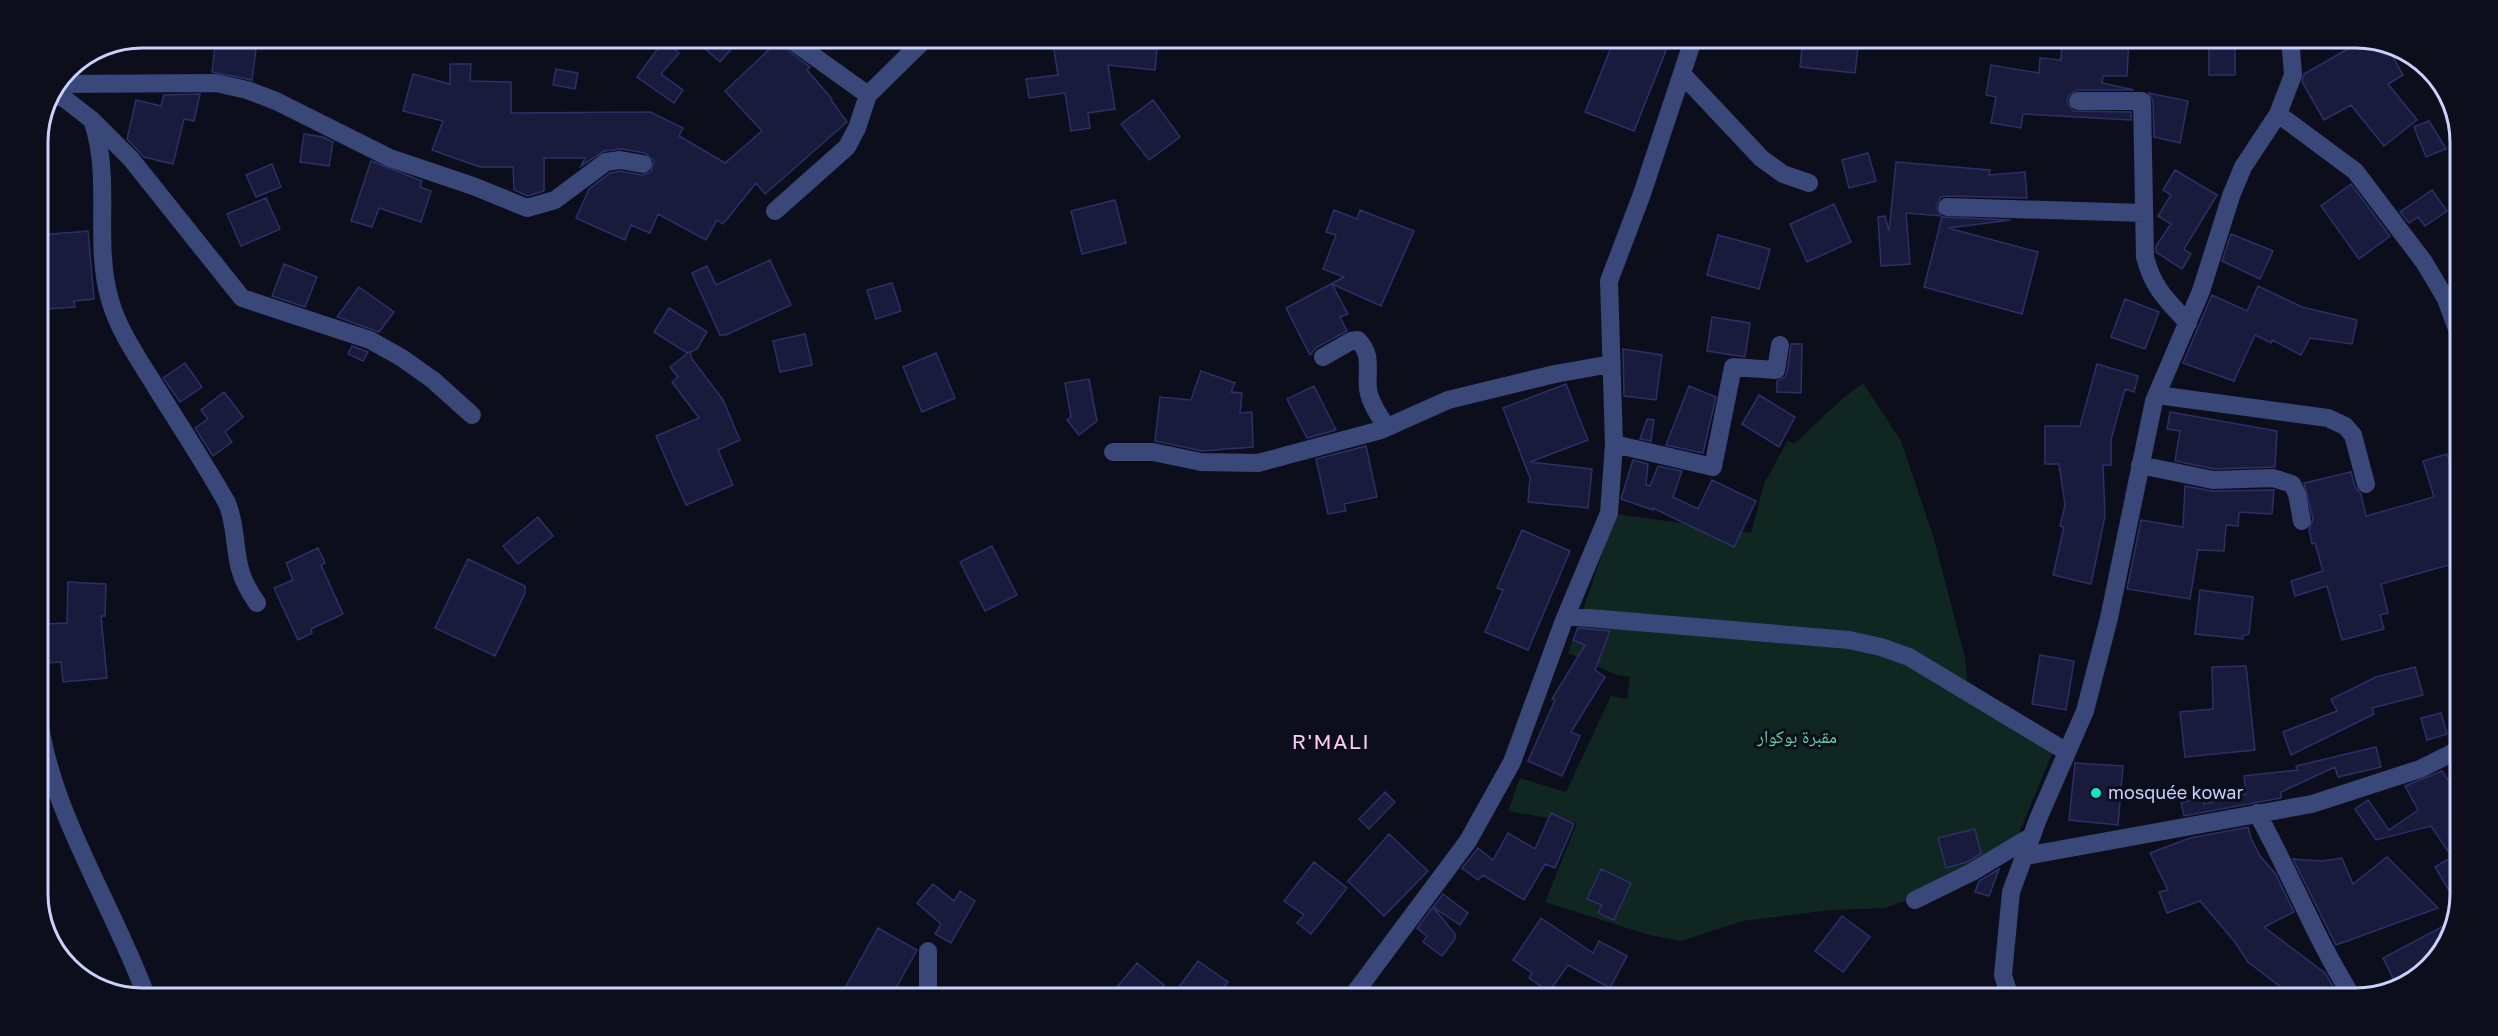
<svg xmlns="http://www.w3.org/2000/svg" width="2498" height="1036" font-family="'Golos Text','Noto Naskh Arabic',sans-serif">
<rect width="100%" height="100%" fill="#0c0e1c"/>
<path fill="#102620" d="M1863,383L1901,441L1934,539L1965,658L1969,700L2054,749L2017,838L1924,894L1885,908L1831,910L1743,921L1681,941L1649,935L1545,902L1577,823L1508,811L1520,778L1566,792L1611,696L1627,699L1630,677L1617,675L1568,653L1616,514L1751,533L1764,484L1788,440L1794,444L1842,399Z"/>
<path fill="#191b3c" stroke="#2c3067" stroke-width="1.5" d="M693,38H741L720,62Z
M1052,38H1158L1155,70L1108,65L1115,109L1088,113L1090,128L1071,131L1065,93L1029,98L1026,79L1058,75Z
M1615,38H1671L1634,131L1585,112Z
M1803,38H1859L1855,73L1800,67Z
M2062,38H2129L2127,76H2103L2102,83L2134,90H2077L2069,95L2067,102L2073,111L2131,112V120L2023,114L2021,128L1991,123L1996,97L1986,95L1991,65L2039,73L2040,58L2061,60Z
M2209,38H2235V75H2209Z
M2365,39L2385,43L2403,75L2388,84L2417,120L2384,146L2351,105L2324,120L2302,82L2304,74Z
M664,40L679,53L661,74L683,90L674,103L637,77Z
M777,42L810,67L807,70L832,99L831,100L847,122L765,194L756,183L723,224L717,220L706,240L658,214L650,233L631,225L625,240L576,218L589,189L610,173L620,171L642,175L651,172L654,161L645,153L622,149L604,151L581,166L585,158H544V191L528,196L514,190L513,167H480L432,150L443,121L403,111L413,74L450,84V64H471L470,81L511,82V113L650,112L683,128L679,136L725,163L762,131L725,91Z
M215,44L256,49L252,80L212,72Z
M556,69L578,73L575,89L553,85Z
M2149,93L2188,101L2180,143L2154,137L2153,101Z
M200,94L194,121L184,119L173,164L144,157L127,139L136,100L161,106L164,95Z
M1153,100L1180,137L1149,160L1121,124Z
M2429,121L2446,149L2426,157L2414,127Z
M304,134L323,137L333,142L329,166L300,162Z
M1868,153L1876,181L1849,188L1842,160Z
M371,161L422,181L420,187L431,191L421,222L379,208L372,227L351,221Z
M1896,162L1990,170L1989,175L2025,172L2027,198L1947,196L1941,197L1936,206L1941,216L1906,213L1910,264L1881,266L1878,217L1885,216L1889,231Z
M272,164L281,187L256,197L246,175Z
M2175,170L2217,195L2184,249L2191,254L2182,269L2156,252V246L2171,224L2158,216L2171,195L2163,190Z
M2351,184L2390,236L2359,259L2321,206Z
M2432,190L2447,211L2425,226L2418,217L2409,223L2400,212Z
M266,198L280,229L241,246L227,214Z
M1115,200L1126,243L1082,254L1071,211Z
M1834,204L1851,242L1807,262L1790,224Z
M1334,210L1357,219L1360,210L1414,231L1381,306L1332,284L1348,314L1340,317L1347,331L1317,347L1310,355L1286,308L1344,277L1323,269L1336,235L1326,232Z
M1942,217L2011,220L1948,228L2038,252L2022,314L1924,287Z
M88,231L94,299L74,301L75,307L47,309L41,235Z
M2231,234L2273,251L2260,279L2222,261Z
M1718,235L1770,249L1759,289L1707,275Z
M770,260L791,305L726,335H720L692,273L707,266L716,285Z
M284,264L317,277L305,307L272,296Z
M892,283L901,311L876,319L867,290Z
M2258,286L2302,307L2357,320L2352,344L2310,338L2301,355L2272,340L2271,343L2255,335L2234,381L2183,363L2212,295L2247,311Z
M359,287L394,312L379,332L337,317Z
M2125,299L2159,312L2145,349L2111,337Z
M669,308L707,332L697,349L690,352L692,359L723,400L740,440L718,450L733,485L686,505L656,436L699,418L672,382L678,377L670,367L689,352L687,353L654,332Z
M1712,317L1750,323L1745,357L1707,351Z
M805,334L812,365L780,372L773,341Z
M1791,344H1802L1801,393L1777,392V381L1785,377L1787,372Z
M352,346L368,352L363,361L348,354Z
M1623,349L1662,355L1656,400L1624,396Z
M936,353L955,398L922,412L903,367Z
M185,363L202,387L180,402L163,378Z
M2097,364L2138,376L2134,392L2125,389L2111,440V465H2103L2105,516L2091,584L2053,575L2064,527L2060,526L2065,505L2059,464H2045V426H2080Z
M1201,371L1235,383L1231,392L1242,393L1240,413L1252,412L1253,447L1202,451L1155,441L1160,397L1191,400Z
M1089,379L1097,421L1079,435L1067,420L1071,417L1065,383Z
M1566,384L1588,440L1530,462L1592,469L1588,508L1528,502L1530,478L1503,408Z
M1314,386L1336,430L1307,438L1287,399Z
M1689,386L1716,397L1703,453L1666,445Z
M224,392L243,417L225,432L232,442L213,456L195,428L208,419L201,410Z
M1759,395L1795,417L1779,447L1742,424Z
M2170,412L2277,431L2275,467L2214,469L2175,461L2180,431L2167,429Z
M1647,419L1654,420L1651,441L1640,439Z
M1366,446L1377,497L1344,504L1346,511L1328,514L1316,459Z
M2447,454L2457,488L2456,563L2381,584L2388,613L2380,615L2384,629L2342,640L2327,586L2295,596L2291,581L2323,571L2315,543L2312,544L2309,530L2313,519L2304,483L2351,472L2355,487L2361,494L2366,516L2434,497L2423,461Z
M1633,460L1648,464L1646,485L1650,486L1658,466L1682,471L1673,497L1698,509L1712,480L1756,501L1734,547L1653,508V510L1621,499Z
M2185,486L2213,491L2274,490L2272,514L2239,512L2238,526L2226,525L2224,551L2198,550L2190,599L2127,589L2141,520L2183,527Z
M538,517L553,536L518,564L503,546Z
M1522,530L1570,551L1528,650L1485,632L1503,590L1497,588Z
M992,546L1017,595L985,611L960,562Z
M318,548L325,563L321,565L343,614L311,629L312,633L298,640L274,588L293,580L286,563Z
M468,559L525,586V593L495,656L435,628Z
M68,582L106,584L105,616H101L107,678L63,682L61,662L49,663L45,624L67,623Z
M2200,590L2253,597L2249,634L2242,636L2243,639L2195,634Z
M1578,628L1610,631L1595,670L1605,677L1571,732L1580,736L1562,776L1528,761L1555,700L1552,699L1585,645L1573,640Z
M2040,655L2074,661L2066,710L2032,704Z
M2246,666L2255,750L2185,757L2180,712L2213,709L2212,667Z
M2415,667L2423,695L2372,708L2374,714L2291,755L2283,732L2337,711L2331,699L2376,677Z
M2441,713L2447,734L2427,740L2421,718Z
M2376,747L2381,767L2338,777L2335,767L2281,792V798L2184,816L2181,803L2203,797L2204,804L2246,794L2244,776L2298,770L2296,766Z
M2075,763L2123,766L2118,825L2069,820Z
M2442,771L2454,789L2453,897L2435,867L2452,857L2431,826L2376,840L2355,809L2368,800L2389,830L2418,810L2405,786Z
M1385,792L1395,802L1369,829L1359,819Z
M1551,813L1574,824L1555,868L1545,864L1524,900L1483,875L1478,880L1462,868L1478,848L1493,860L1508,833L1535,849Z
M2248,827L2251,838L2260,856L2275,873L2294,912L2264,927L2325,973L2340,998H2295L2248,962L2235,942L2200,901L2167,913L2159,892L2168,890L2150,853L2190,838Z
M1975,829L1981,854L1967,862L1946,868L1938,838Z
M1389,834L1428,871L1384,916L1348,881Z
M2387,857L2438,908L2336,945L2293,859L2322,861L2342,858L2353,884Z
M1314,862L1347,888L1311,934L1297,923L1304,915L1284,901Z
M1601,869L1631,883L1614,920L1598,913L1602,905L1587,899Z
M1999,869L1989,896L1975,892L1979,881Z
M933,884L954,901L960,891L975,901L951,943L935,934L941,924L917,903Z
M1443,894L1468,913L1460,925L1433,907Z
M1433,907L1455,934V939L1442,956L1423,942L1427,936L1417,928Z
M1842,916L1870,937L1843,972L1815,951Z
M1541,918L1593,953L1599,941L1627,956L1610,988L1568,965L1549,992L1529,978L1532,973L1513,960Z
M2453,921V934L2414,981L2397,986L2383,958Z
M878,928L917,950L890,999H839Z
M1198,961L1228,982L1216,998H1171Z
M1137,963L1164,985L1152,998L1107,999Z"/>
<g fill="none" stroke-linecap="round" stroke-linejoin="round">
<path stroke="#394779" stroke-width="18" d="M787,37L868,95
M1682,74L1762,159L1783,174L1809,183
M61,84L216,83L247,90L276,101L390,158L473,186L527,208L555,200L606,162L620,160L643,164
M56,95L65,99L92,120L131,159L242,298L370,340L402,358L433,380L472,415
M2078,101H2142L2145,257C2153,288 2166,299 2188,323
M2278,114L2355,171L2424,262L2446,299L2458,332
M93,123C112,180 93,242 110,300C119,332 140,361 157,389C181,427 205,464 227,503C236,524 234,547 240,569C243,581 250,593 257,603
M1947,207L2144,213
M775,211L847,147L857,128L868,95L927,37
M1323,357L1351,341L1358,340C1373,355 1366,370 1368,389C1370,403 1379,416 1387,427
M38,395V476
M2157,395L2328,418L2345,426L2353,435L2366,484
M1614,444L1713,467L1733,367L1776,370L1780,345
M1113,452H1153L1201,462L1258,463L1381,430L1448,400L1555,374L1611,364
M2140,465L2213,480L2273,478L2292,484L2297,494L2302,521
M1566,616L1849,640L1881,647L1909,657L2067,752
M38,711C48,809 114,906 147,998
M2257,813C2291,874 2316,940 2353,998
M2025,856L2312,804L2420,769L2454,752
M1915,900L1972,872L2032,836
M928,951V989L932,998
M1351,998L1468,841L1512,762L1563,623L1609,513L1614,444L1609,281L1642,194L1694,37
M2010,998L2003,975L2011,892L2038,819L2085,711L2109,618L2154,401L2201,291L2231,196L2243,167L2278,114L2293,75L2290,37"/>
</g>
<circle fill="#0be8c7" stroke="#0c0e1c" stroke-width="2" cx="2096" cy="793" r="6"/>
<g text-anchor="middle" stroke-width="6" stroke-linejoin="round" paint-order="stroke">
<g font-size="18" fill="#5bd899" stroke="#0c0e1c">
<text x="1797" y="743">مقبرة بوكوار</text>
</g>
<g font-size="18" fill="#cad1fd" stroke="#0c0e1c" text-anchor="start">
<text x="2108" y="799">mosquée kowar</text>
</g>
<g font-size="21" letter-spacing="1.5" fill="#fdccf7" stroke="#0c0e1c">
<text x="1331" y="749">R'MALI</text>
</g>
</g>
<path d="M0 0H2498V1036H0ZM142 48H2356A94 94 0 0 1 2450 142V894A94 94 0 0 1 2356 988H142A94 94 0 0 1 48 894V142A94 94 0 0 1 142 48Z" fill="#0c0e1c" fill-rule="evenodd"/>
<path fill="none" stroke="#cad1fd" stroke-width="3" d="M142 48H2356A94 94 0 0 1 2450 142V894A94 94 0 0 1 2356 988H142A94 94 0 0 1 48 894V142A94 94 0 0 1 142 48Z"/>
</svg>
